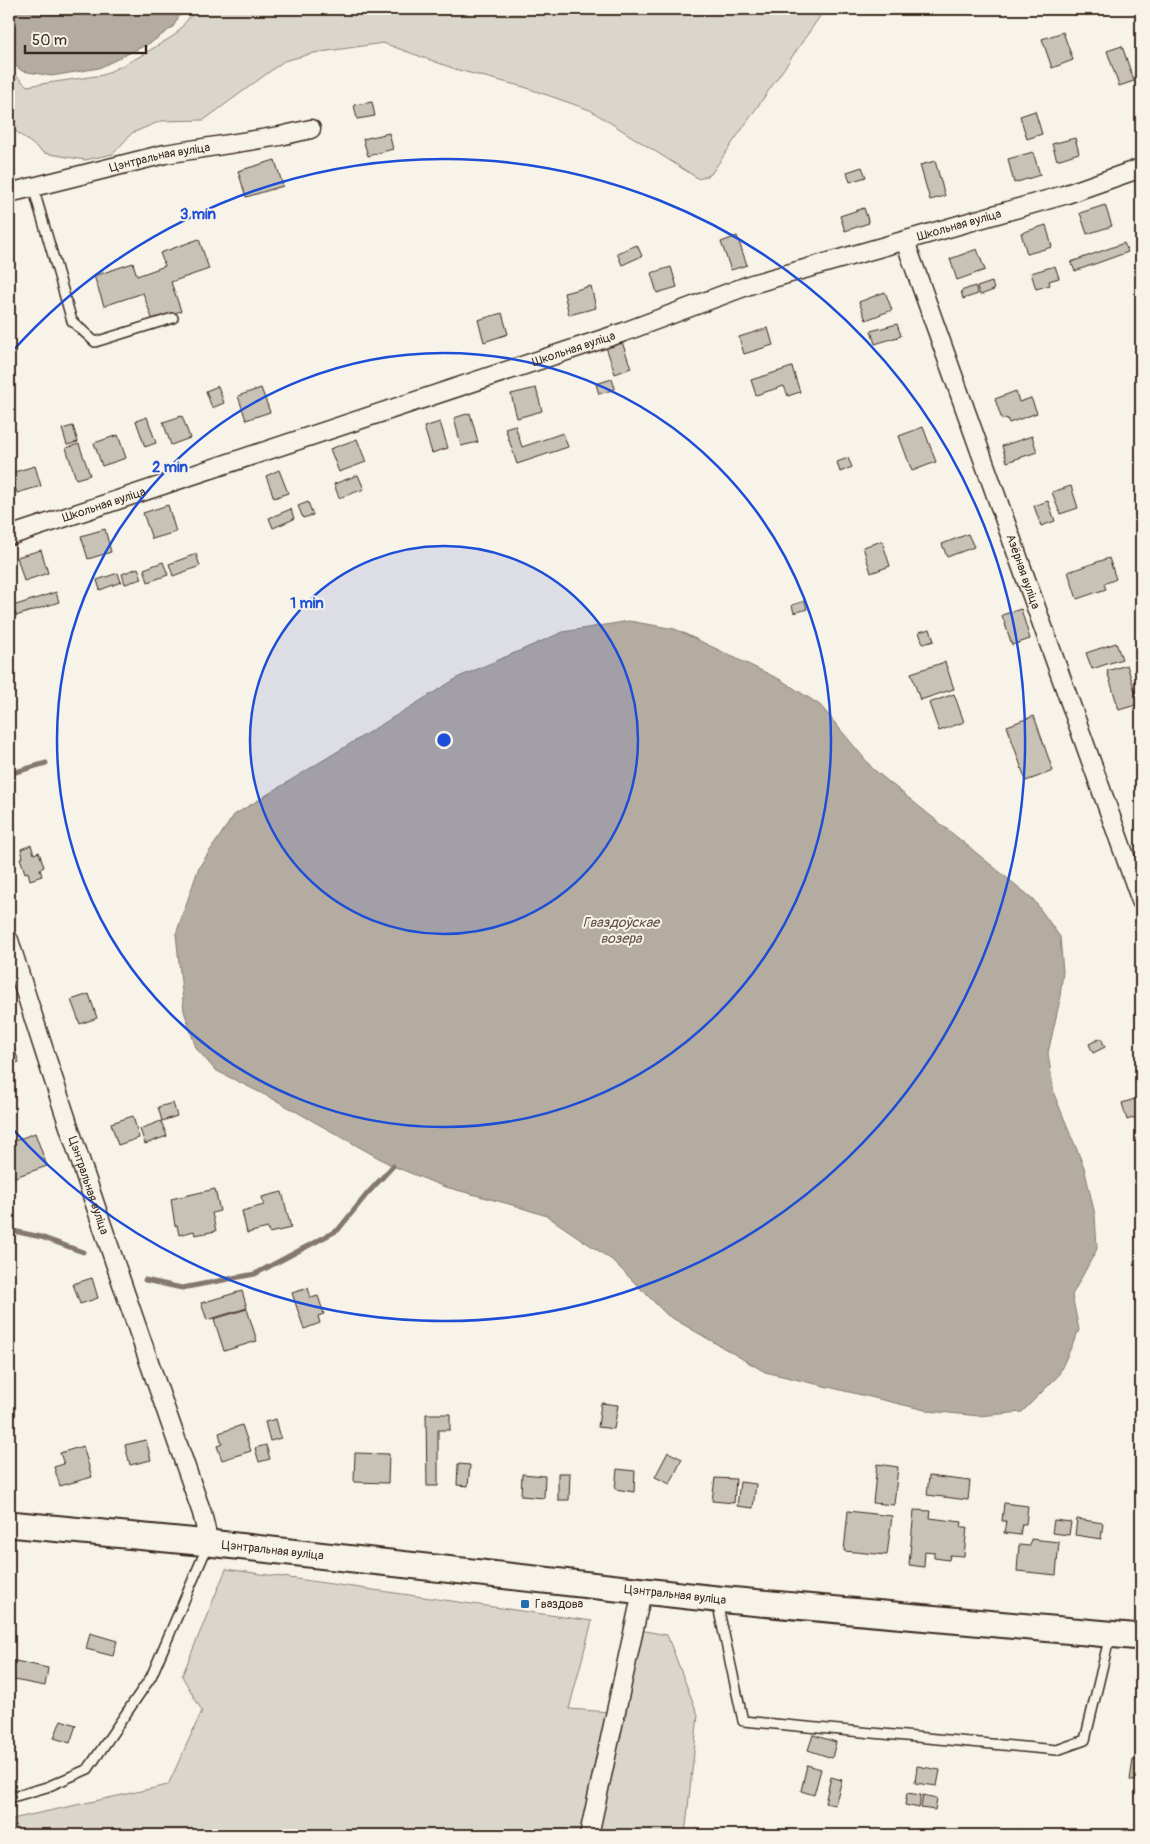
<svg xmlns="http://www.w3.org/2000/svg" width="1150" height="1844" font-family="Pangolin,sans-serif">
<rect width="100%" height="100%" fill="#f7f3e8"/>
<filter id="ink" filterUnits="userSpaceOnUse"><feTurbulence type="fractalNoise" baseFrequency=".02" numOctaves="2"/><feDisplacementMap in="SourceGraphic" scale="10" xChannelSelector="R" yChannelSelector="G"/><feConvolveMatrix kernelMatrix="1 2 1 2 8 2 1 2 1" color-interpolation-filters="sRGB"/></filter>
<g filter="url(#ink)">
<path fill="#dbd6cb" stroke="#8b8074" d="M196,9H825L711,174L699,179L590,110L524,87L458,70L383,43L314,53L284,61L204,120L161,121L132,133L113,154L85,160L44,153L9,126V69L27,86L103,75L137,58L175,35Z
M226,1569L592,1621L569,1709L609,1712L634,1629L667,1635L698,1715L685,1835H14L12,1819L168,1785L202,1711L182,1676Z"/>
<path fill="#b4aca0" stroke="#84786c" d="M9,9H183L173,27L152,42L99,68L52,76L22,71L9,61Z
M629,621L675,629L781,680L820,705L873,769L1033,899L1060,937L1063,972L1059,1004L1048,1053L1054,1094L1084,1167L1095,1215L1097,1249L1072,1295L1079,1330L1058,1376L1022,1412L979,1416L929,1411L765,1372L667,1315L612,1260L547,1216L509,1204L442,1186L393,1166L279,1102L215,1070L196,1048L184,1011L176,934L199,867L234,815L459,677L563,632Z"/>
<g fill="none" stroke-linecap="round" stroke-linejoin="round">
<path stroke="#84786c" stroke-width="5" d="M9,774L46,763
M9,1230L41,1237L83,1252
M145,1280L182,1288L255,1274L338,1230L367,1194L393,1166"/>
</g>
<path fill="#c8c1b6" stroke="#3b2a1e" d="M1063,32L1073,60L1052,68L1042,39Z
M1122,46L1134,81L1119,86L1107,51Z
M372,102L375,116L357,119L354,105Z
M1035,111L1042,134L1027,139L1020,116Z
M389,133L393,149L368,156L363,139Z
M1075,138L1079,153L1057,160L1052,144Z
M1033,152L1040,175L1014,183L1008,159Z
M275,160L283,186L246,197L238,171Z
M935,161L945,196L930,200L920,165Z
M862,167L866,177L850,182L847,172Z
M1105,205L1112,226L1087,234L1080,213Z
M864,208L869,223L845,231L840,216Z
M1046,225L1052,247L1027,254L1021,233Z
M737,236L747,265L731,270L721,242Z
M199,239L209,269L171,282L181,311L153,321L143,293L104,306L94,276L133,263L137,276L165,266L160,253Z
M1124,243L1128,252L1075,271L1071,262Z
M637,245L642,256L622,265L617,253Z
M977,249L985,270L957,280L950,259Z
M1055,266L1059,278L1049,281L1050,285L1036,289L1031,273Z
M671,267L677,287L657,293L651,273Z
M992,282L994,290L980,295L977,287Z
M591,286L596,308L569,315L564,293Z
M975,286L978,294L963,299L961,291Z
M885,292L892,310L866,320L859,302Z
M502,313L508,334L484,342L478,320Z
M897,324L901,336L875,344L871,331Z
M768,328L773,345L744,354L739,337Z
M622,342L631,368L615,374L606,347Z
M792,367L800,392L788,396L784,386L756,395L751,380Z
M612,379L615,389L599,394L596,384Z
M218,386L224,403L212,408L206,391Z
M261,388L270,412L246,420L238,396Z
M536,388L542,411L517,418L511,394Z
M1016,391L1019,402L1031,398L1037,413L1009,423L1007,418L1002,420L995,399Z
M470,413L478,442L461,446L454,418Z
M182,416L190,438L171,445L163,422Z
M147,417L156,443L145,447L136,421Z
M440,422L448,448L432,453L424,427Z
M515,425L522,447L563,433L568,447L517,464L505,428Z
M73,426L78,442L67,445L62,429Z
M923,427L936,462L912,471L899,436Z
M118,435L126,458L102,466L94,443Z
M1032,436L1037,452L1007,462L1002,446Z
M357,439L366,462L339,472L330,449Z
M79,444L90,475L76,479L66,448Z
M848,458L852,467L840,472L837,462Z
M35,466L41,486L17,493L11,473Z
M279,470L288,493L274,498L266,476Z
M358,475L364,489L339,498L334,484Z
M1071,486L1078,508L1060,514L1052,492Z
M1048,501L1055,521L1041,526L1034,506Z
M308,502L313,515L303,518L298,506Z
M168,505L176,532L152,539L143,513Z
M291,509L294,519L273,528L269,518Z
M105,529L111,552L88,559L81,536Z
M968,534L974,547L947,557L942,544Z
M882,541L890,566L871,573L863,547Z
M41,550L48,573L24,581L17,557Z
M196,554L200,566L173,576L169,564Z
M1109,558L1116,579L1104,584L1106,589L1077,599L1068,572Z
M163,562L168,575L148,582L144,569Z
M138,568L142,579L125,584L122,574Z
M118,573L121,582L100,590L97,580Z
M56,592L59,602L16,616L13,606Z
M805,601L807,609L794,613L792,605Z
M1021,609L1030,639L1012,645L1002,615Z
M930,629L934,641L923,644L919,632Z
M1116,643L1122,659L1092,669L1086,653Z
M945,662L954,689L920,700L911,673Z
M1127,665L1139,704L1119,710L1107,671Z
M954,694L964,722L939,731L929,703Z
M1034,716L1053,771L1026,781L1007,726Z
M31,845L34,854L39,852L44,867L40,869L42,876L30,880L28,872L25,873L20,858L23,857L21,849Z
M89,994L97,1018L80,1024L71,1000Z
M1101,1038L1105,1047L1093,1053L1089,1044Z
M12,1042L19,1062L9,1066V1043Z
M1141,1097V1115L1127,1120L1122,1103Z
M173,1103L177,1116L162,1121L158,1107Z
M133,1116L139,1138L118,1145L111,1123Z
M161,1121L167,1136L145,1144L140,1129Z
M35,1133L47,1166L12,1178L9,1168V1143Z
M215,1189L220,1211L212,1213L216,1231L195,1235L194,1231L179,1235L177,1225L175,1226L171,1199Z
M282,1192L291,1228L269,1233L268,1228L247,1233L242,1211L264,1205L262,1197Z
M92,1278L98,1298L80,1304L73,1284Z
M308,1288L311,1298L318,1296L324,1314L318,1316L320,1323L304,1329L292,1293Z
M242,1291L247,1308L207,1320L201,1303Z
M247,1309L257,1341L224,1351L214,1319Z
M601,1403L618,1405L614,1429L598,1427Z
M426,1414H450V1430H438V1486H427Z
M276,1419L281,1438L270,1441L265,1422Z
M242,1425L251,1451L222,1460L217,1446L222,1444L219,1433Z
M146,1440L151,1460L130,1465L125,1445Z
M266,1445L270,1459L259,1462L255,1448Z
M83,1446L92,1477L60,1486L54,1467L64,1464L60,1453Z
M668,1452L682,1459L670,1484L655,1477Z
M355,1453L389,1454L388,1483L354,1482Z
M458,1464L470,1465L468,1486L457,1485Z
M877,1464L898,1467L894,1505L873,1503Z
M617,1469L635,1471L634,1492L615,1489Z
M558,1473H570L569,1500H558Z
M522,1474L545,1476L544,1498L521,1496Z
M929,1476L970,1481L968,1500L927,1495Z
M715,1478L736,1479L734,1503L712,1501Z
M740,1482L756,1484L753,1508L737,1506Z
M1004,1503L1028,1506L1026,1524H1022L1020,1535L1004,1533L1006,1521H1002Z
M914,1510L931,1511L930,1518L962,1522L961,1527H967L964,1556L950,1555L949,1560L934,1558V1552L925,1551L924,1567L909,1565Z
M848,1511L892,1516L887,1555L844,1551Z
M1077,1519L1103,1523L1101,1539L1075,1535Z
M1054,1520L1071,1522L1069,1535L1052,1533Z
M1031,1539L1059,1542L1056,1575L1017,1571L1019,1545L1030,1546Z
M90,1633L117,1641L113,1656L86,1649Z
M11,1660L48,1668L45,1686L9,1679Z
M61,1720L76,1725L70,1743L54,1738Z
M813,1735L836,1742L832,1758L808,1750Z
M1133,1760L1141,1761V1782L1130,1780Z
M807,1765L821,1769L814,1795L801,1791Z
M917,1766L940,1770L937,1786L915,1783Z
M831,1777L842,1780L835,1805L825,1803Z
M907,1793L921,1795L919,1808L905,1805Z
M923,1795L937,1798L935,1810L921,1808Z
M1016,1830L1038,1831V1835H1016Z"/>
<g fill="none" stroke-linecap="round" stroke-linejoin="round">
<g stroke="#3b2a1e" stroke-width="12">
<path id="lane" d="M33,187L72,321L95,342L173,318
M717,1602L743,1721L1057,1750L1085,1740L1110,1635
M9,1798L47,1787L88,1769L151,1677L208,1545"/>
</g>
<g stroke="#3b2a1e" stroke-width="21">
<g id="street">
<path id="s1" d="M9,193L165,154L280,136L311,129"/>
<path id="s2" d="M905,241L1141,901"/>
<path id="s3" d="M9,536L624,332L752,284L1064,195L1141,168"/>
<path id="s4" d="M9,940C69,1133 135,1323 202,1513L209,1543"/>
<path d="M589,1835L642,1592"/>
</g>
</g>
<g stroke="#3b2a1e" stroke-width="29">
<g id="secondary">
<path id="s5" d="M9,1524L209,1543L716,1599L1141,1637"/>
</g>
</g>
<use href="#lane" stroke="#f7f3e8" stroke-width="9"/>
<use href="#street" stroke="#f7f3e8" stroke-width="18"/>
<use href="#secondary" stroke="#f7f3e8" stroke-width="25"/>
</g>
</g>
<circle cx="444" cy="740" r="194" fill="#1d4ed8" fill-opacity=".12"/>
<g fill="none" stroke="#1d4ed8" stroke-width="2.5">
<circle cx="444" cy="740" r="194"/>
<circle cx="444" cy="740" r="387"/>
<path d="M9 355A581 581 0 1 1 9 1125"/>
</g>
<rect fill="#1f6fb2" stroke="#f7f3e8" stroke-width="2" x="520" y="1599" width="10" height="10" rx="2.5"/>
<g text-anchor="middle" stroke-width="4" stroke-linejoin="round" paint-order="stroke">
<g font-size="12" fill="#3b2a1e" stroke="#f7f3e8">
<text dy="4" stroke="none"><textPath href="#s1" startOffset="155">Цэнтральная вуліца</textPath></text>
<text dy="4" stroke="none"><textPath href="#s3" startOffset="1000">Школьная вуліца</textPath></text>
<text dy="4" stroke="none"><textPath href="#s3" startOffset="595">Школьная вуліца</textPath></text>
<text dy="4" stroke="none"><textPath href="#s3" startOffset="100">Школьная вуліца</textPath></text>
<text dy="4" stroke="none"><textPath href="#s2" startOffset="351">Азёрная вуліца</textPath></text>
<text dy="4" stroke="none"><textPath href="#s4" startOffset="258">Цэнтральная вуліца</textPath></text>
<text dy="4" stroke="none"><textPath href="#s5" startOffset="265">Цэнтральная вуліца</textPath></text>
<text dy="4" stroke="none"><textPath href="#s5" startOffset="670">Цэнтральная вуліца</textPath></text>
</g>
<g font-size="12" fill="#3b2a1e" stroke="#f7f3e8" text-anchor="start">
<text x="535" y="1608">Гваздова</text>
</g>
<g font-size="14" font-style="italic" fill="#5f5145" stroke="#f7f3e8">
<text x="621" y="927">Гваздоўскае<tspan x="621" dy="16">возера</tspan></text>
</g>
</g>
<circle cx="444" cy="740" r="8" fill="#1d4ed8" stroke="#f7f3e8" stroke-width="2.5"/>
<g font-size="15" text-anchor="middle" font-weight="bold" fill="#1d4ed8" stroke="#f7f3e8" stroke-width="4" stroke-linejoin="round" paint-order="stroke">
<text x="198" y="219">3 min</text>
<text x="170" y="472">2 min</text>
<text x="307" y="608">1 min</text>
</g>
<rect width="1150" height="1844" fill="none" stroke="#f7f3e8" stroke-width="30"/>
<rect x="15" y="15" width="1120" height="1814" fill="none" stroke="#3b2a1e" stroke-width="2" filter="url(#ink)"/>
<path d="M25 45v8h121v-8" fill="none" stroke="#3b2a1e" stroke-width="2.5"/>
<text x="32" y="45" font-size="15" fill="#3b2a1e" stroke="#f7f3e8" stroke-width="4" paint-order="stroke">50 m</text>
</svg>
